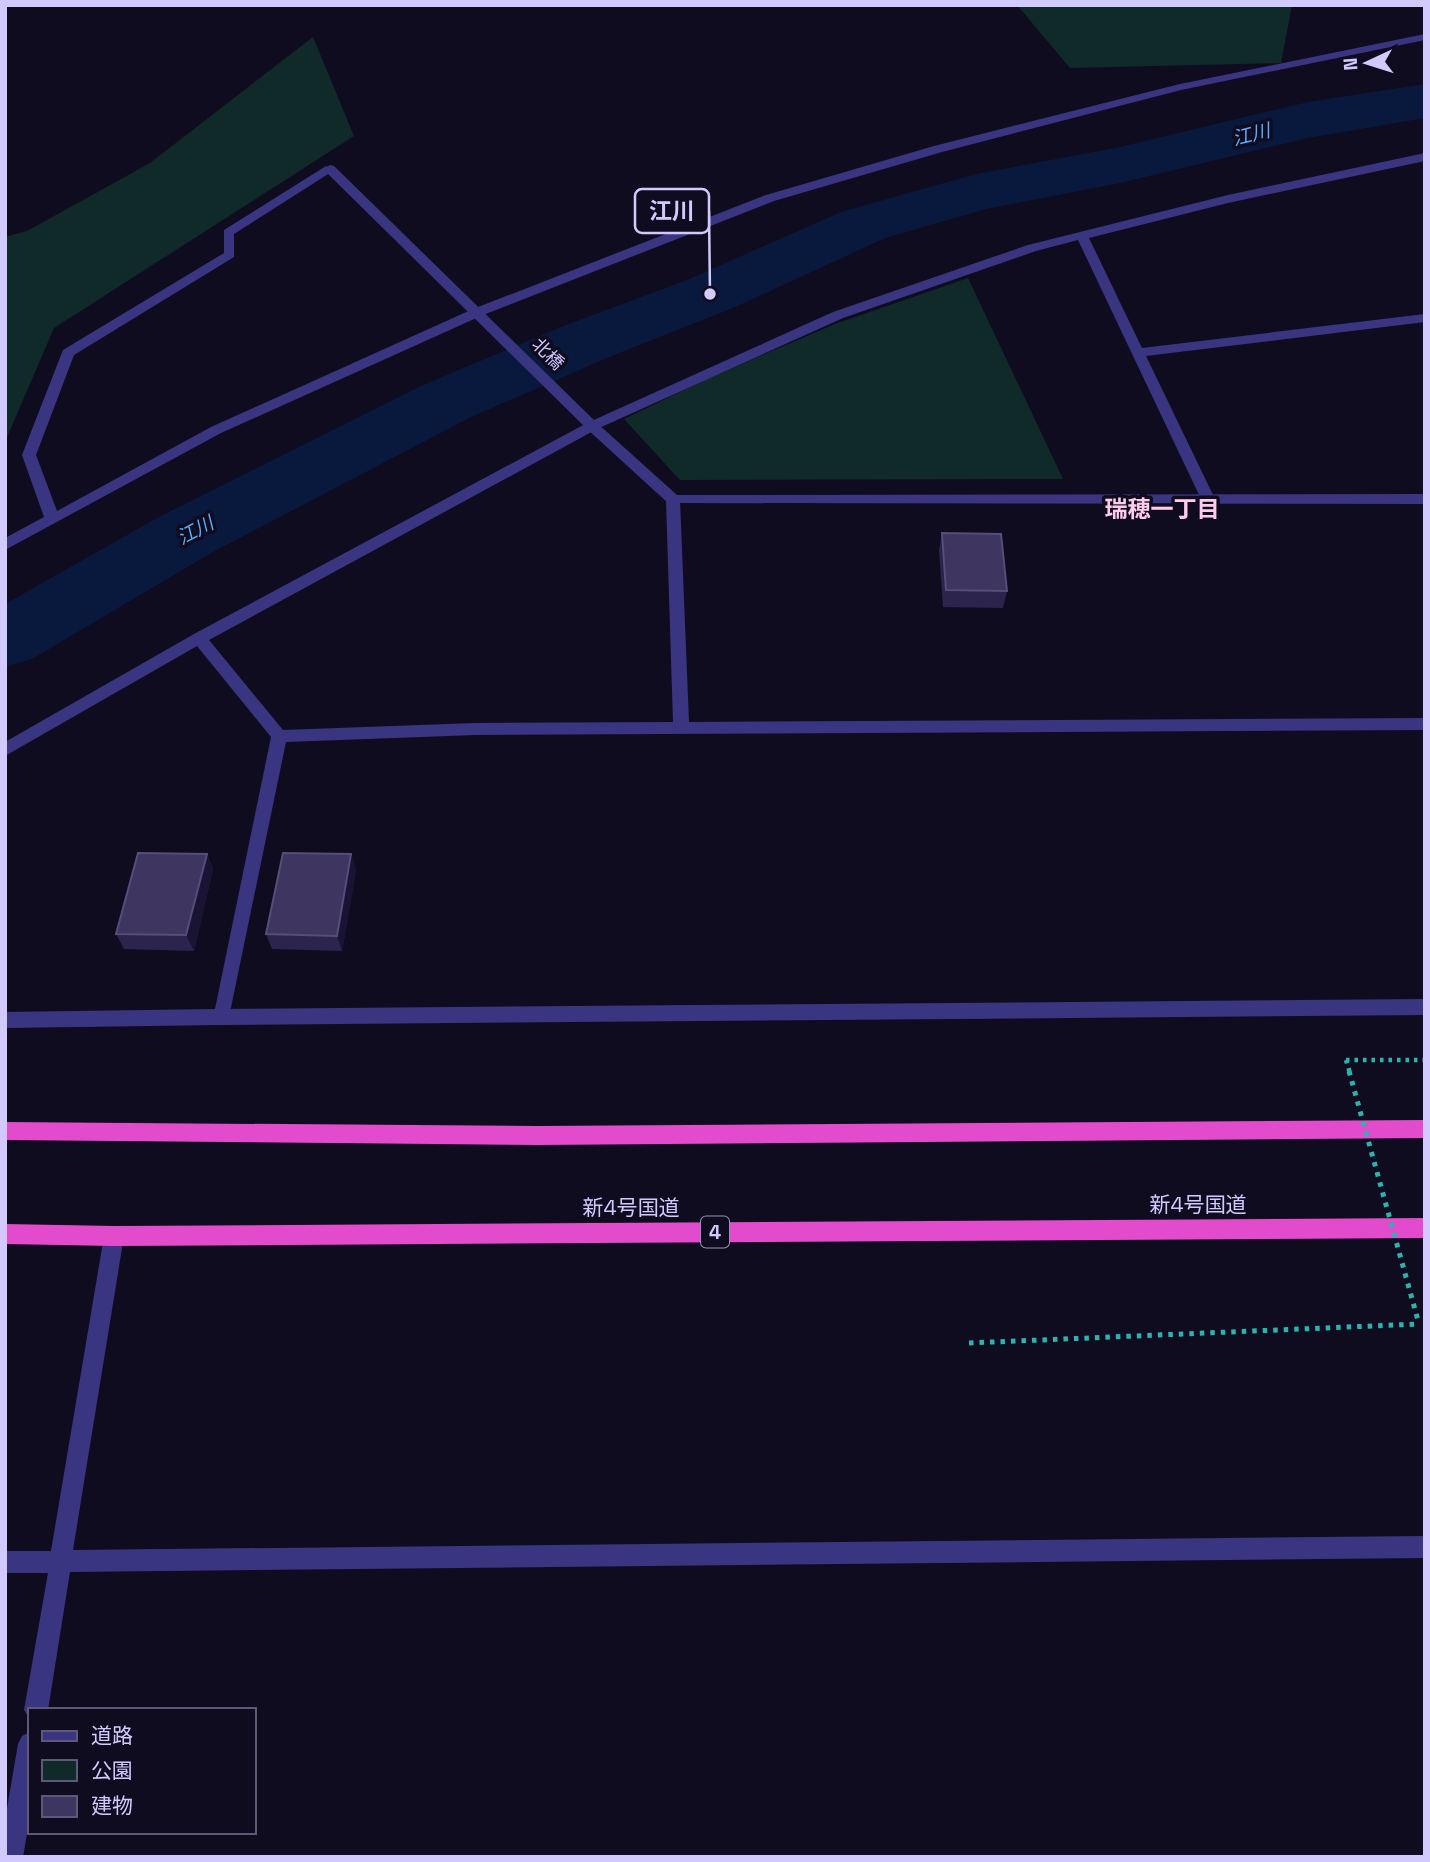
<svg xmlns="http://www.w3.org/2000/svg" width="1430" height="1862" font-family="'Space Grotesk','Noto Sans JP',sans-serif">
<rect width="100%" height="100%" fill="#100c20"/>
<path fill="#0f2a29" d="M1017,5H1292L1281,63L1070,68Z
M313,37L354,136L54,328L5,442V237L27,231L150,163Z
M968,278L1063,479L680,480L624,419L707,379L835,324Z"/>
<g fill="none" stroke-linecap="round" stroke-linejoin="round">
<path fill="#08193d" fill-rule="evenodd" d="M1425,84V118L1308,138L1120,183L986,209L885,238L733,308L614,355L471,417L211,553L32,659L5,667V604L159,517L423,385L566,325L687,280L841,212L976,174L1120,147L1308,102Z"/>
<path stroke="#2ab3af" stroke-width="4.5" stroke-dasharray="3.5 5" stroke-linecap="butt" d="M1346,1060H1425"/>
<path stroke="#2ab3af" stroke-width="5" stroke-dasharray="4.5 6" stroke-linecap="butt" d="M969,1343L1419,1324"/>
<path fill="#3a3580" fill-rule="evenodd" d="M1425,34V40L1181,90L942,152L774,201L483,315L221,433L5,550V538L44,517L22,455L63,350L224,253V230L326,166L336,169L234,234V257L74,355L36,455L57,511L211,427L473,309L766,195L934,146L1180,84Z
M1425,153V161L1228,203L1089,238L1142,348L1425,314V322L1146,356L1215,499L1213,502L1208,504L1201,499L1078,240L1036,251L843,318L597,429L209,640L283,730L475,723L673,722L666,500L673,495L680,500L689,722L1425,718V730L475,735L286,742L228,1022L222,1025L5,1028V1012L215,1009L271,737L197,646L5,756V742L194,634L587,423L833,312L1028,245L1228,195Z
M114,1227L121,1230L124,1236L73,1550L1425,1536V1558L70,1572L48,1710H30V1719L24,1710L48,1573H5V1551H51L104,1236L107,1230Z
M30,1732V1816L23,1857H5V1820L18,1744L22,1736Z"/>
<path fill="#3a3580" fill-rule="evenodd" d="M330,165L334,166L597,423L677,495L1425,494V504L668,503L587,429L326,172L324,169Z
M1425,999V1015L222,1025L216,1022L213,1017L216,1012L222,1009Z"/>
<path fill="#e14bcc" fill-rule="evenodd" d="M1425,1120V1138L537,1145L5,1140V1122L537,1126Z
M1425,1218V1238L114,1246L5,1244V1224L114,1226Z"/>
<path stroke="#2ab3af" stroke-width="4.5" stroke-dasharray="3.5 5" stroke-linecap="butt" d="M1346,1060L1350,1073"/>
<path stroke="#2ab3af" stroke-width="5" stroke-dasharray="4.5 6" stroke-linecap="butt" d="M1349,1071L1419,1324"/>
</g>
<path fill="#2d244e" d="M942,533L1007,591L1003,608L943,607L939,550Z
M207,854L213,869L194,951L124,949L116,934Z
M351,854L356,870L342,951L272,949L266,934Z"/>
<path fill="#1a1334" d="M207,854L213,869L194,951L186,935Z
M351,854L356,870L342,951L337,936Z"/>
<path fill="#3f3561" stroke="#564d7a" stroke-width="2" d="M942,533L1001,534L1007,591L946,590Z
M138,853L207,854L186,935L116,934Z
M283,853L351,854L337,936L266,934Z"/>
<g text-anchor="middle" stroke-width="7" stroke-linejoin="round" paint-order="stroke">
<g font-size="18" fill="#d2caff" stroke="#100c20">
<text transform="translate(548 354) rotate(45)" y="6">北橋</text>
</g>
<g font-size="19" font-style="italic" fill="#58adff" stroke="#100c20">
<text transform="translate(1251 134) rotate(-14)" y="7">江川</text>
<text transform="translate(195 530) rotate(-28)" y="7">江川</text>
</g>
<rect fill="#100c20" stroke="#9891bc" stroke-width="2" x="701" y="1216.5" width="28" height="31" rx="5"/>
<g font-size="19" font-weight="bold" fill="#d2caff">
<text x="715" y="1239">4</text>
</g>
<g font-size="21" fill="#d2caff" stroke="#100c20">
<text x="1198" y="1212">新4号国道</text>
<text x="631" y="1215">新4号国道</text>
</g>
<g font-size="23" font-weight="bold" fill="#ffcceb" stroke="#100c20">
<text x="1162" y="517">瑞穂一丁目</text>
</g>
</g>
<path fill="none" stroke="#d2caff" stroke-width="2.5" d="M710 294L709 211"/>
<circle fill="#d2caff" stroke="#100c20" stroke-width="2.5" cx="710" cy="294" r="7"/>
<rect fill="#100c20" stroke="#d2caff" stroke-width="2.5" x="635" y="189" width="74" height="44" rx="7"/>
<g font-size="23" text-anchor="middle" font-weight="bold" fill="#d2caff">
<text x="672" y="219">江川</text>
</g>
<rect width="1430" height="1862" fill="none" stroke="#d2caff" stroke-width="14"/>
<rect x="28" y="1708" width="228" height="126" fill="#100c20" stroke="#5e5879" stroke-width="2"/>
<rect x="42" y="1731" width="35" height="10" fill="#3a3580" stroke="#5e5879" stroke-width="2"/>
<text x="91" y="1743" font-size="21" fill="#d2caff">道路</text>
<rect x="42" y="1760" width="35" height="21" fill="#0f2a29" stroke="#5e5879" stroke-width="2"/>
<text x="91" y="1778" font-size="21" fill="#d2caff">公園</text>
<rect x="42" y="1796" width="35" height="21" fill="#3f3561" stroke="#5e5879" stroke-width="2"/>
<text x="91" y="1813" font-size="21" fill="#d2caff">建物</text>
<g transform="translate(1367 63) rotate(266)" stroke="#100c20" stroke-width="5" paint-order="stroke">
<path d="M0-5L12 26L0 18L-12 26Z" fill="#d2caff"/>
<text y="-10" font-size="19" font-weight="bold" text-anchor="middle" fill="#d2caff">N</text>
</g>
</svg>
